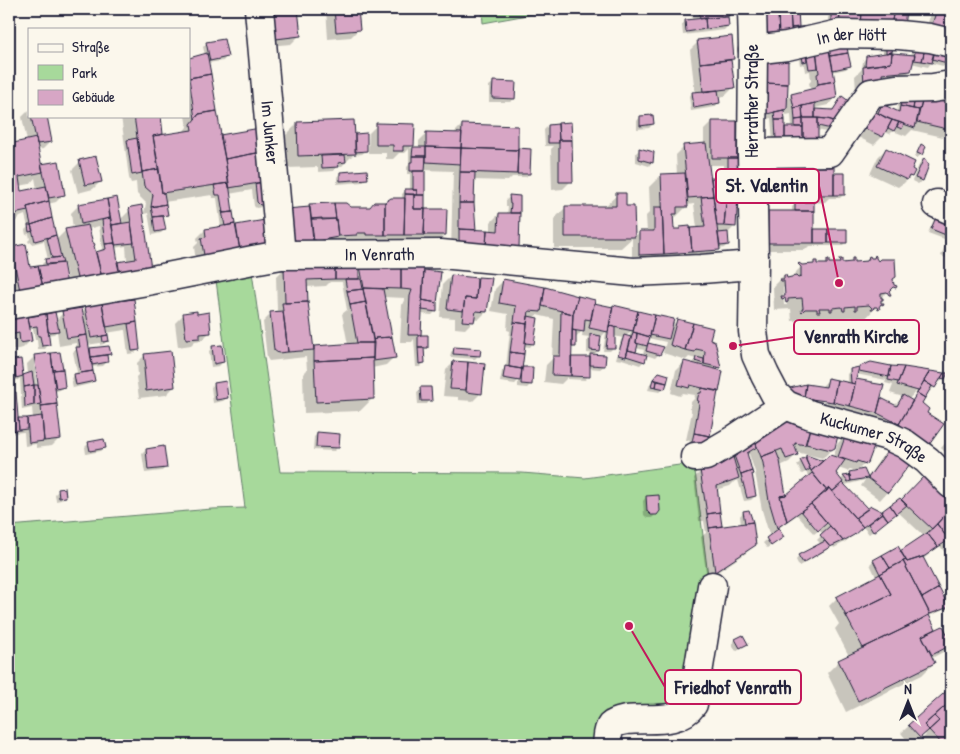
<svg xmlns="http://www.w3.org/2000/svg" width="960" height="754" font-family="'Patrick Hand',sans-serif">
<rect width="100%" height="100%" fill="#fbf7ec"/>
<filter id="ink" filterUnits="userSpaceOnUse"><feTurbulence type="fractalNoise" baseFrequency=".02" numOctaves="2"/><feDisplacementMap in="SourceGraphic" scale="10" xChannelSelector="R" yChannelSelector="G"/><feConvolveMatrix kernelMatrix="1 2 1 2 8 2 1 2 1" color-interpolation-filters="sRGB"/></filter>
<g filter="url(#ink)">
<path fill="#a7d99b" stroke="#647e6b" d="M482,9H555V10L483,23Z
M252,272L280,472L522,473L585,478L694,463L709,584L690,701L651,713L605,711L601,745H9V526L212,509L245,508L216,280Z"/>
<path fill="#0003" fill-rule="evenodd" d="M270,9H297L299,36L291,44L268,46Z
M326,9H357L359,29L351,37L328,39Z
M640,9H668L641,15Z
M691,9H727L728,26L724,30L683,35L682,25L685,21H692Z
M848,9H875L874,13L879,14L884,9L904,10L828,30V17L832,13L838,14L840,11H845Z
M932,9H951V47L923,39Z
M698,42L733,59L730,61L733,88L725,96L718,97V103L715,107L691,111L689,97L692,93H695L690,50Z
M207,43L226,57L223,61L207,63L220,137L259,130L266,203L262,207L256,208L254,206L252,190L229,194L231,226L264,221L268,245L196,262L194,247L198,243L197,238L205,230L221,228L217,198H213L212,195L164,202L166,214L162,218L164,230L161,233L152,235L148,213L144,214L146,203L137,194L136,182L131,183L129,178L121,116H159L162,136L183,132L187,127L185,116H189V59L205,55L203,47Z
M886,43L891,56L893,54L911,56L913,48L951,51V68L931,63L928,67L911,63L910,71L902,79L856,92L855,76L862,69L863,61L867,57L883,55V47Z
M825,49L849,65L846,69L832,72L836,97L828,105L810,109L831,111L842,98L831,133L817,130V137L829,138L825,143L773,142L771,118L755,122L756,66L786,101L791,95L811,91L809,83L811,81L810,71L805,72L804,64L800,65L798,54ZM785,110L786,115L791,114L792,128H784L783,112Z
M493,83L514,99L510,102H489V86Z
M923,99L951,105V135L947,133L943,137L912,130L906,136L893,131L890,134L884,132L882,137L874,145L850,133L875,113L883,105L897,112L899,100Z
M29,110V116H46L51,141L43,149L37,150L41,167L64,194L56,202L48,204L56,240L66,230L73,229L71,213L79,205L116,199L121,224H123L122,218L132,208L149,268L70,290L64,264L13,298L9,279V251L12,248L29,268L43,267L42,264L46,260H48L44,241L32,244L31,242L29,243L28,241L30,239L29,234L26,235L25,230L28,227L25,215L20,217L15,222L9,224V145L27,141L22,117ZM35,178L37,189L20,192L19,186L30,184ZM99,226L102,249L98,252L95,253L88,229ZM126,246L127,261L116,263L114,248Z
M640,117L653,124L649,128L637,129V121Z
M712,122H736L735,226L727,234L728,244L724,248L719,249L711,258L632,262V238L621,248H554V219L566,207H604L617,195L625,207H633V238L640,232H647L646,216L650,212L649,187L661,175H677L676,155L684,147L704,145V130ZM708,165H724V180L710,179ZM694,204L697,228H681L679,230H672V219L675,218L687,206V205Z
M298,123L354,135H366V151L362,154L353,155L342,166H337L334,171L318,172V167L287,168L286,135Z
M559,124L571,181L563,189L552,190L551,149L554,146H545L544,130L548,126H557Z
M377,125L413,145L410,148H419V141L427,133H454L462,125L516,149L529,173L526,177H512L508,181L474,180L473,203L475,231H491V222L499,214H507L508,207H506V200L510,197L518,246L510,254L451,252L453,171L424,170V210L445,235L437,243L358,242V240L349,241L347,242L314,247L306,209L310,205L350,209L370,208L402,199V194L406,190H410V174H407V167L409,165V149L405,153H399L393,159H386V153H368L369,133Z
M921,146L924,148L921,155L917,158L914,157L918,150Z
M886,149L910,170L911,176L903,184H902L898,187L870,174L878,157Z
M639,150L652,162L649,166L636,162V153Z
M923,159L922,181L918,184L912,181L920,163Z
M80,162L101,181L93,189L78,193L72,170Z
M768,169L833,176L844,194L840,198H829L825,202L813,203V230L846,242L842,246H809L805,250H761V220L769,212H792V207L796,203H799V188H796V195L788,203H761L760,177Z
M340,173L366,178L363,182L337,184V177Z
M937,216L951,222V260L941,256L947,240L928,233L934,220Z
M361,267L423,271L440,273L436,311L432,315L421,314L420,336L427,347L423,351L424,363L420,367H416L414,339L412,342H400L402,305L405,298L383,297L394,357L386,365L372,368V399L360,411L304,413L303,374L307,370L306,357L269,361L267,358L263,322L271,314L277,310L276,277L284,269L358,270ZM330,282H342L347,310L342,314L348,345L313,347L306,287L326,286Z
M801,267L892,280V287L880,299V303L865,319H862L861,320L857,317L792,321L791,309L774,310L773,286L785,274L786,280L789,279ZM783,287L786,290L787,305H784Z
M451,276L477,279L478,278L486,312L478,320L474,319L473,321L465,329L455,328V318L440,317L443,284Z
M503,281L545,288L593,304L612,308L614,306L672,320L670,328L677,321L708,340L720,367L717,371L706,450L688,449L690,441L686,440L692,412H691V409H690L691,402L694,399L695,395L683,393L680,396L671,393L676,370L684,362L692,365L693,362L696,359L689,357L686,360L663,353L666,342L648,338L647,343L662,347L659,354L655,358L646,355L644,361L640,365L622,359L621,360L616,359L621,340L623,338L614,336L613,348L610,351H603L606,332L599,339L598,351L593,355L604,366L600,369L589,368L588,376L585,380L568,379V377L561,384L544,382L546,365L552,359L554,319L537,315L533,318V343L530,347L524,346L521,368L531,384L527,388L518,387V381L515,384L500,382L502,371L506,367L510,331L507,330L508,314L491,311L495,289ZM583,330L582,336L589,337L587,339V353L592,354L587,358L570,360V350L574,346L575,339ZM631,331L629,338L625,337ZM636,348L644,350L643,355L635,353Z
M133,300L139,349L135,353L128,354L125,330L106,333L108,340L104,344L100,345V343L87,345L88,351L90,349L109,354L106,357L107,362L103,366L91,367L93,381L90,384L73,388L71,378L77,372L73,352L77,349L76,343L59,346L57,331L54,334L47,335L48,345L45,349H38L37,340H35L33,329H29L31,340L23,348L13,350L11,340L9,341V315L28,320L29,318L56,320L63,313L82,312L86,308Z
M183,315L210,332L202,340L195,341L191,345L178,347L175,323Z
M213,347L223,362L219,366L211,367L209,351Z
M455,348L479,355L475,359L450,357L451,352Z
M9,351H11L12,362L20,361L22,377L23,376L28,374L27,364L35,356L59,353L63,387L60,390L54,392L60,438L52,446L36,448V444L25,446L24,432L14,433L9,437V394L14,393L17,419L33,418L32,408L22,410L20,378L18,380L9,381ZM34,361H36L40,391H37Z
M145,355L174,387L166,395L139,398L136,377L138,375L137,363Z
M454,362L483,365L481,393L473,401L458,400V397L443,396L446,370Z
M871,364L902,368L900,373L904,369L946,374L944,378L940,382L938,381L931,391L929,390L920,404L928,409L925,413L942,425L928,444L920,452L891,432L869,420L843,414L844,409L828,405L823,410L797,406L798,400L792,398L788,393L791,389L806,385L821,387L828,380L847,384V374L850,371L859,369ZM856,374L886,380L885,383L893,385L890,393L903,397L894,406L879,399L882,386L871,383L855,380ZM917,390L914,398L911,401L908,400ZM798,396L827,400V403L798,399Z
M659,374L668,375L664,389L660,392L648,390L650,384Z
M215,384L227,398L223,401L213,403L211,387Z
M421,389L430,400L427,404H418L417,392Z
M951,415V427L946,422Z
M787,419L837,432L834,447L825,456L822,458L796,452L797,454L789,462L780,466L785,497L808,476L806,472L802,474L797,465L806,456L816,466L833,457L838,443L846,435L866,462L857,471L850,469L847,471L838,468L834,473L840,480L850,473L867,478L881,458L889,450L887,492L880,500L861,486L865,480L845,485L861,513L871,508L882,513L899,500L901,501L924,478L951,503V561L940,546L923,559L946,604L949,603L950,605L946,609L929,616L935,629L931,632L942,627L951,644L943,652L932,658L934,663L922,675L846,712L827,673L839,661L849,656L835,629L839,624L829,606L837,598L876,577L870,564L873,561L898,548L900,553L924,536L898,512L869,534L863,527L845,542L834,548L833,546L799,566L796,560L799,556L821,544L817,540L823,534L819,530L814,534L797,515L777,529L783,537L767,548L763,543L770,537L762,510L755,472L749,454L746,455L755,496L751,500L744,501L738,480L735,481L730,486L716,490L721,526L718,528L741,525L740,516L743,512H748L751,522L754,545L746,553L707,579L701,537L706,533L704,521H699L694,478L702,470ZM928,532L935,542L933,544L926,533Z
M318,433L338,447L334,451L313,450L314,437Z
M951,437V458L941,448Z
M89,443L104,448L101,451L86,454L85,447Z
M146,450L166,467L162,471L145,473L142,454Z
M58,491L65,496L61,500L56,501L55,494Z
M646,497L656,514L652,518H647L644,515L643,501Z
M742,637L746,644L736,651L732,644L735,640Z
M951,688V745H921L918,743L926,735L925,734L911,745L901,733Z"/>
<path fill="#d7a6c5" stroke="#22223b" d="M272,9H298L301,36L276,39Z
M334,9H358L360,30L336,32Z
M699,9H729V16L700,19Z
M764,9H778L779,40L766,43Z
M778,9H790L792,38L779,40Z
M790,9H798L799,27L791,28Z
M851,9H862L861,30L839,29L840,10H851Z
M862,9H876V12L885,13L884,9H894L891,26L861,30Z
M894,9H906L904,28L891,26Z
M937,9H951V37L930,31Z
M831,12L840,13L839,27H831Z
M728,17L729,26L706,29L705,18Z
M705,18L706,29L686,32L685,20Z
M808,26L809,35L792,38L791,28Z
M732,36L734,59L700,63L697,40Z
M224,39L228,57L210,61L206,42Z
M846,40L848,53L830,56L828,43Z
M886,42H894L892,52L886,53Z
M916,43L926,44L922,61L914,60Z
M926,44L936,46L932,63L922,61Z
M936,46L951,50V64L932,59Z
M829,47L835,81L818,84L817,74L819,73L816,49Z
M805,48L807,61L803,62L801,49Z
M816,49L818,68L809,69L806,51Z
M788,52V84L763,83V57Z
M892,52L891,63L865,66L866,56Z
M207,53L211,74L189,78V58Z
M848,53L851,66L833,70L830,56Z
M892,53L915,55L911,71L882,74L883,82L864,85L863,67L891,63Z
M731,60L735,88L703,92L700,63Z
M211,74L217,111L199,114L195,119L189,78Z
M493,81L516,82L515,99L492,98Z
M835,81L837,98L794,108L791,94L815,88L818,84Z
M763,83L788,84L787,109L763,115Z
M718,90L720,103L694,108L692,92Z
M902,95L915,97L913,109L900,106Z
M842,96L854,105L842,123L827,119L815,118V109L833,110Z
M915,97L923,98L920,110L913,109Z
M923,97L951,104V130L917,122Z
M815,103V118H803L802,106Z
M882,104L899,112L900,106L919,110L915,128L886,118L878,113Z
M802,106L803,119L795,120L794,108Z
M867,108L892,120L883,137L857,125Z
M784,110L785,120H775L774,112Z
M217,111L229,183L162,193L153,136L192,130L191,124L199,114Z
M653,115L654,124L640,126V116Z
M31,116H47L52,142L37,144Z
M134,116H161L163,134L153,136L159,169L142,172Z
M803,118H818V144H803Z
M818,118L827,119L842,123L836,130L818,126Z
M803,119V127H795V120Z
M354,120L356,154L298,156L297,122Z
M775,120H785V139H776Z
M892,120L899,122L894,131L888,128Z
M712,121H737V158H712Z
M571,122L572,140H559L558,123Z
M899,122L904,124L902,129L897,127Z
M376,123L415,124L414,146H403V151H393V145H376Z
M462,124L518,126V150L461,148Z
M558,124L559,143H548V125Z
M785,127H803V144H785Z
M260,128L262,152L225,159L220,135Z
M426,132L462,133L461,148L426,147Z
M367,133V151L355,152V134Z
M36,138L43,172L19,177L21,191L46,186L49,201L27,207L28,211L9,215V144Z
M137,138L142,173L132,175L127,140Z
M559,140H572L573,182H559Z
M706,143L713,196L688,198L683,145Z
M921,144L926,147L922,155L917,153Z
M413,147H426V156H412Z
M426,147L461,148L460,164L426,162Z
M461,148L518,150L517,174L460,172Z
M518,148L531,149L530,174H517Z
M639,148L654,152L653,163L639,159Z
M886,148L915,162L912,169L915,171L912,177L909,176L907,180L877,166Z
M262,152L265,182L229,188L225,159Z
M345,155L346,162L338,163L339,167L322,168L321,156Z
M96,156L102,182L85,185L79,160Z
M412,156H426L425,171H410V162H412Z
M728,158H738V179H728Z
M924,158L929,165L923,181L915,178Z
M59,161L65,195L49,198L41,164Z
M768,167H807V181H797V196H768Z
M807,167H834V195H807Z
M159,169L162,193H164L166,204L151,207L153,194L144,186L142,172Z
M367,170L368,179L340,181V172Z
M413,171H425V195H417V190H413Z
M460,172H475L474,203H459Z
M685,173L688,207H677V214H673L674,229H680V227L690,226L692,252L664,254L661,174Z
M834,173H845V195H834Z
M711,178L728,179L724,226H717Z
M728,179H739L736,227L724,226Z
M265,182L267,204L260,205L257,202L255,183Z
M229,183L233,212L223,213L220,195H216L214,185Z
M405,189H413V190H417V195L405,194Z
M616,193H626V206H634L635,237H565V206H616Z
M405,194H414V209H425L424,235H404Z
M414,195H425V209H414Z
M509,195L520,196V213H510L511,204H510Z
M713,196L720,250L692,252L690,228L705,227L701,197Z
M117,197L122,223L112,225L107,199Z
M391,198H405L404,235H385V202Z
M107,199L110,218L81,224L78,204Z
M49,201L52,218L31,225L27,207Z
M374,202H385V235H366V233H357V235L338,236L334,203H346L351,207H370Z
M795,202H814V211H795Z
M334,203L336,219H311L309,204Z
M459,203H474L476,230L459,229Z
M166,204L168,215L153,217L151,207Z
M142,205L151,269L120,275L117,262L136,259L129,209L131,207Z
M310,207L314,242L290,244L286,209Z
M654,207H662L664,254L639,255V231H654Z
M425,209H447L446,235H424Z
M222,211L223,213L233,212L235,224L225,226Z
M768,211H814V243H768Z
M499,213H520L519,247L486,246L487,230L498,231Z
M937,215L951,220V237L931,229Z
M163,216L166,230L155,232L153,217Z
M52,218L56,235L35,241L31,225Z
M110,218L115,243L105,244L102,220Z
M322,218V220L336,219L338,237L316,241V240H313L311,219Z
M265,220L269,245L240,251L236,225Z
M131,222L134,243L115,245L112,225Z
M235,224L240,250L204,255L201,238L206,237L205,229Z
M28,225H31L33,231L29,232Z
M88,225L93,243H94L95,245L94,246L102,278L78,282L65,229Z
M459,229L487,230L486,246L459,244Z
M814,229H828V243H814Z
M828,229H847V243H828Z
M728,232L729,245L720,246L718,233Z
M56,235L61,257L52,258L47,238Z
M115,243L120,275L102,278L96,252L106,249L105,244Z
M26,244L30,267L38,266L43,287L20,291L11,247Z
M875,255L876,256V258L878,261L880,259H895L896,277L893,279L894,285L897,286L896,288L893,287L889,291L891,295H889L887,292L881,293V298H883V300H881V303H884L883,305L881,304L879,307L880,309L878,310L877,307H874L873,310H871L872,308L869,305L857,306V310H855V306L845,307V311H843L842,307L832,308V311H830V308H819L820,312H817V309H805L802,312L801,311L803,308L802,298L788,299V302L786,303L785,298L782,299L781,296H785L784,281H781L780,279H784V275H786L787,278L796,276L798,278L801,277V267L798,264L799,263L802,265L814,264V261H817V264H827V260H829V263H840L839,259H842V263L852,262V258H854V262L867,261L869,258L868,257L870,256L871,258H874Z
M61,257L63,263L46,264L45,259Z
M63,263L67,284L43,287L38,266Z
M359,265V279H335V266Z
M335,266V279L307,280L308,302L285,303L284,268Z
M360,266L401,267V289L364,288Z
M401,267L424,268L421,335H408L410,296L412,290L401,289Z
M424,270L441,272L437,303L422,300Z
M451,275L477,278L476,299L465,298L463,311L447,309Z
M478,277L492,278L487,312L476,311L474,322L462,321L465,298L476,299Z
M345,279H361L363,289L347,291Z
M503,279L545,287L541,312L529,311L527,324L514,322L516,306L499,303Z
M545,287L578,296L573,314L542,306Z
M364,288L383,289L392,337L375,338L376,339L373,340L363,289Z
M363,289L366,302L350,305L347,291Z
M578,296L595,300L591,320L585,319L584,332L572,330L573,314Z
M134,299L137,322L106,327L102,303Z
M422,300L437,303V312L422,310Z
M308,302L314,350L288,352L282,303Z
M366,302L374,343H357L350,305Z
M102,303L108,335L91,338L85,307Z
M594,303L613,307L608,332L589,328Z
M613,305L638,311L633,331L609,326Z
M82,308L87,335L67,338L62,311Z
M27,311L32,341L20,343L19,333L10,335L9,314Z
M197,311V314L209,312L211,333L200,334V338L186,339L183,313Z
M283,311L288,352L278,353L274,350L270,312Z
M561,311L573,314L571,376L552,375L553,356H560Z
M638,311L655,315L650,337L633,332Z
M55,312L59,331L48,332L46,314Z
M46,314L50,345L42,346L40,336H38L37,326L30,327L28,317Z
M655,315L674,319L669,339L650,335Z
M528,316L538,318L534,344L525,343Z
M677,319L693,323L685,350L670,345Z
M137,322L140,350L132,351L128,324Z
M514,322L527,324L524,354L510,352Z
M693,323L713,328L710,339L715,341L721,368L704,364L705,351L696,349L695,352L685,350Z
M609,326L615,327V348H606Z
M572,330L576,331V347H572Z
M633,332L637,333L636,343L638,344L636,352L628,350Z
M637,333L650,337L647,346L636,343Z
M590,334L601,336L599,351L590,350Z
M87,335L93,371L81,373L76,347H80L78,336Z
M108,335L109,341L103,342L102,336Z
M418,335H428V348H418Z
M624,335L631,337L626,357L618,355Z
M392,337L396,358L373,361V340L376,339L375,338Z
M357,343H374L373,358L314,361V346Z
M648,343L664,347L660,355L646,351Z
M222,345L224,362L214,364L212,346Z
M109,346L111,354L91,357L90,348Z
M454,347L481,349L480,356L453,354Z
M418,348H424L425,363L419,364Z
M9,350H12L13,360H9Z
M628,350L647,355L645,362L626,356Z
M171,351L175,387L146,391L144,368H146L144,354Z
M60,352L63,369L53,370L51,353Z
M510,352L524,354L522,369L509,367Z
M51,353L57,404L41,406L34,355Z
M590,354L606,355L605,366L590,365Z
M107,355L108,362L92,365L91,357Z
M571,357H590V377L571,376Z
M696,357L704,359V364L695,361Z
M373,358L374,399L316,402L314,361Z
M21,359L23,376L16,378L13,360Z
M9,360H13L16,378L9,379Z
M453,361L468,362L466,390L450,389Z
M684,361L723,371L719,392L690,385L689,388L678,385Z
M468,362L485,364L482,394L466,392Z
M871,362L891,366L889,377L859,371L860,366Z
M505,366L522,369L520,381L503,378Z
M891,366L904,367L898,382L888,380Z
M522,367H533L532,385L521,384Z
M859,367L855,384L851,383L850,369Z
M904,367L930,371L918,391L897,385Z
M63,369L65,387L56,389L53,370Z
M93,371L95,381L76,385L74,374Z
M930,371L944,373L935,388L924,381Z
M32,372L34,385L24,387L23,375Z
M659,372L669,375L667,383L653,379Z
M944,373H948L945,379L941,378Z
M828,378L837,380L833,402L804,398L806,384L826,387Z
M653,379L657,381L656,387L651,386Z
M856,379L872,382V383L884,385L877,413L850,406Z
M837,380L855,384L850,406L833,402Z
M226,381L228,398L216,400L214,383Z
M657,381L667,383L665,389L656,387Z
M924,381L932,386L925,398L917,393Z
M806,384L804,398L796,395L790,388Z
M34,385H38L41,404L34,405Z
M34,385V405L25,407L24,387Z
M420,387H431L432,401H421Z
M702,388L718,391L710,436L694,433L699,404H698L699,401H697L699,393H701Z
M16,392L19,430L9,431V393Z
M917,393L925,398L922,403L929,409L927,413L944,424L929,445L899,424Z
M903,395L913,401L899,424L877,413L881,398L897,406Z
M57,404L61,439L44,441L41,406Z
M42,416L44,441L29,443L27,418Z
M787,417L811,424L805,445L795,443L796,444H794L798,455L786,459L782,449L761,457L751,431Z
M18,418H27V429L19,430Z
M811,424L839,431L835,448L831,450L806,444Z
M317,432L340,434L339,448L316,447Z
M694,433L710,436L707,451L691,446Z
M753,434L757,447L747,453L752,471L741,475L731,447Z
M846,434L875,444L868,463L866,464L857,461L856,463L838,457Z
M104,439L106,448L90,451L88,442Z
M164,446L167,468L148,470L146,449Z
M889,449L910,464L888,493L868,478Z
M776,451L780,461L786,495L780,496L787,521L777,528L769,501L763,463L761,457Z
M806,455L823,461L811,471L806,460Z
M830,455L845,460L836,473L843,482L832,492L829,488L827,491L811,471Z
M733,457L739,478L717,486L720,512L707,514L700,470Z
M806,457V460L810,469L806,472L800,460Z
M864,469L868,478L851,481L849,472Z
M752,471L753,474H752L756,496L747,498L741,475Z
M812,473L827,491L811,504L787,521L780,496L786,495Z
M850,475L851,481L848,482L843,476Z
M924,476L951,501V508L932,529L901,500Z
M843,483L868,509L855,518L832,492Z
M65,488L66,497L59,498L58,489Z
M829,488L863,527L854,535L843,541L811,504Z
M659,495L660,511L657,515H651L647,511L646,496Z
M900,498L907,505L896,514L890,505Z
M811,504L827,523L818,531L801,511Z
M890,505L896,514L888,520L882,511Z
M871,506L883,512L863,527L855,518Z
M951,508V543L937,524Z
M749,510L753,522L745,523L743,511Z
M720,512L722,526L709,528L707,514Z
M882,513L888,520L873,532L868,524Z
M753,522L756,545L715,572L709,528Z
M937,524L949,540L938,547L927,533Z
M830,526L843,541L830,547L820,535Z
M777,528H778L784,537L771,546L766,538L778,529Z
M927,533L938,547L925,556L907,562L900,551Z
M825,541L830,547L803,563L798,555Z
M898,546L906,560L890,568L882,555Z
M882,555L890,568L880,574L873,560Z
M923,557L939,588L922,598L903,561L906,560L907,562Z
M903,561L930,614L909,626L863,648L846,616L891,594L880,574Z
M880,574L891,594L846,616L836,597Z
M939,588L949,607L930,614L922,598Z
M929,615L936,629L922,636L935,663L858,701L838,660L909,626Z
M943,626L951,641V645L932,655L922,636Z
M743,635L748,644L740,648L735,639Z
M951,687V701L924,725L929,730L920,738L908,725Z
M951,701V742L948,745H943L929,730L939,721L934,716Z
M934,716L939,721L929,730L924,725Z"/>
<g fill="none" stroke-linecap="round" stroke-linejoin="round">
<g stroke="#22223b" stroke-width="31">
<g id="minor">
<path id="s1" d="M259,9L281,255"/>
<path id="s2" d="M752,9L753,50L752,153L754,260L753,331L756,355L765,375L775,394L786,405L811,415L888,436L905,444L927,460L951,484"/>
<path id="s3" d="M753,50L787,46L839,34L899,35L930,38L951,43"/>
<path d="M752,153L830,152L871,93L896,89L933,88L951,85"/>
<path d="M937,204L951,210"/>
<path id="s4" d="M9,305L147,281L253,260L281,255L441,254L633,272L701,269L753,265"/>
<path d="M695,457L706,456L735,439L786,405"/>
<path d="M607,745C608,739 607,731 611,726C615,722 621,721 626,720C648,717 678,725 693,704L712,586"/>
</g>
</g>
<use href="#minor" stroke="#fbf7ec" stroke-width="28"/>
</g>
</g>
<g text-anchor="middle" stroke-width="4" stroke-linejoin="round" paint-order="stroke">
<g font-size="18" fill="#22223b" stroke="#fbf7ec">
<text dy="6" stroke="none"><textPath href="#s3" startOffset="100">In der Hött</textPath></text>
<text transform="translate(752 101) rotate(-90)" y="6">Herrather Straße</text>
<text dy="6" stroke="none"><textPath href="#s1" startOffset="124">Im Junker</textPath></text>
<text dy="6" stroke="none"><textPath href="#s4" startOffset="375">In Venrath</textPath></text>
<text dy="6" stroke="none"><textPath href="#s2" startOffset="499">Kuckumer Straße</textPath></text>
</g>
</g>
<path fill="none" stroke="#c2185b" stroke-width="2" d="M839 283L819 186M733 346L794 337M629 626L665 687"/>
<g fill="#c2185b" stroke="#fbf7ec" stroke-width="2">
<circle cx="839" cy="283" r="5"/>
<circle cx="733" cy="346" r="5"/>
<circle cx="629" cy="626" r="5"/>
</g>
<g fill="#fbf7ec" stroke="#c2185b" stroke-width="2">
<rect x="716" y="169" width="103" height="34" rx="5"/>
<rect x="794" y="320" width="125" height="34" rx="5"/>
<rect x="665" y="670" width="136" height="34" rx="5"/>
</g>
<g font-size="19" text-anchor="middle" font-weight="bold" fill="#22223b">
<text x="767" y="192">St. Valentin</text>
<text x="856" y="343">Venrath Kirche</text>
<text x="733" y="694">Friedhof Venrath</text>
</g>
<rect width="960" height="754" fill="none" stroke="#fbf7ec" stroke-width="30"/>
<rect x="15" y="15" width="930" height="724" fill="none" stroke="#22223b" stroke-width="2" filter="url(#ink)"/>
<rect x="28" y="28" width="162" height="90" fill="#fbf7ec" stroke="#a4a2a5"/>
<rect x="38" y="44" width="25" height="8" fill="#fbf7ec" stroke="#a4a2a5"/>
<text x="72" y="52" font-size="15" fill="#22223b">Straße</text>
<rect x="38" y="65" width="25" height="15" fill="#a7d99b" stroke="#a4a2a5"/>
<text x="72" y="78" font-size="15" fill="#22223b">Park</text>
<rect x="38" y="90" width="25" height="15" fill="#d7a6c5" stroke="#a4a2a5"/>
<text x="72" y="102" font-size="15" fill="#22223b">Gebäude</text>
<g transform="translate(908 702)" stroke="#fbf7ec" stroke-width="4" paint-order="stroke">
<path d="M0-4L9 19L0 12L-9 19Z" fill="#22223b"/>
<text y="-8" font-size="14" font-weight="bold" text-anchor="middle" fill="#22223b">N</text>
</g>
</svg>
